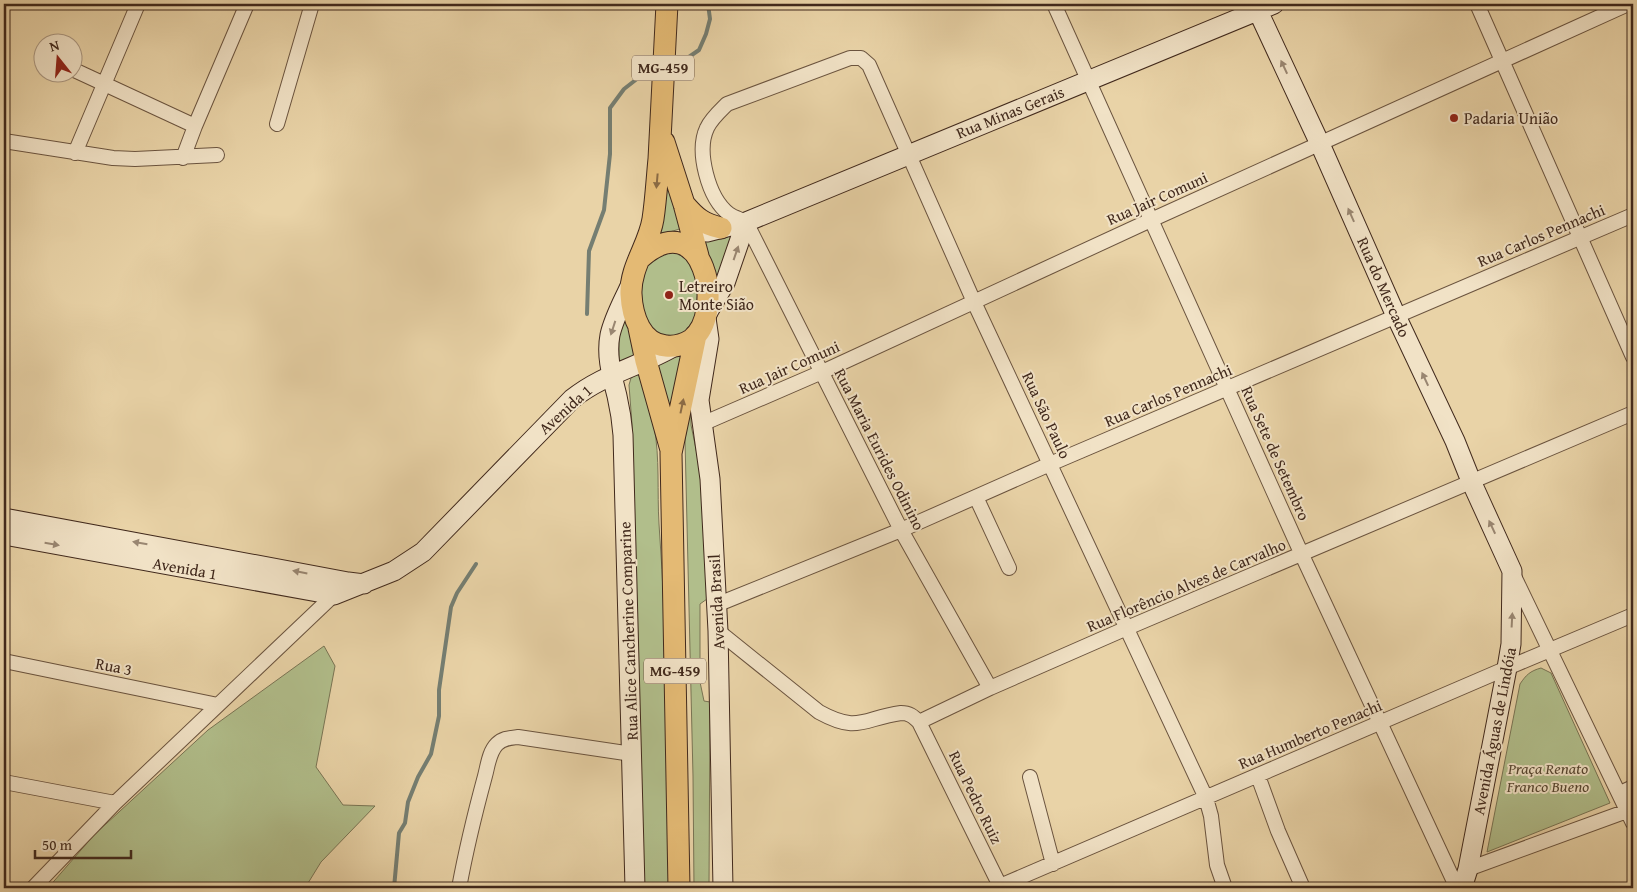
<svg xmlns="http://www.w3.org/2000/svg" width="1637" height="892" font-family="'Gentium Book Plus',serif">
<rect width="100%" height="100%" fill="#e9d3a7"/>
<filter id="stains"><feTurbulence type="fractalNoise" baseFrequency=".004" numOctaves="4"/><feColorMatrix values="0 0 0 0 .2 0 0 0 0 .09 0 0 0 0 .02 0 0 0 .5 -.17"/></filter>
<radialGradient id="worn" r=".72"><stop offset=".6" stop-color="#630" stop-opacity="0"/><stop offset="1" stop-color="#630" stop-opacity=".3"/></radialGradient>
<path fill="#b1be8b" stroke="#797454" d="M663,173L683,228L656,236Z
M739,229L714,292L700,240Z
M676,250L690,263L698,283L696,317L682,335L665,337L649,327L638,291L647,264L656,255Z
M625,311L637,358L619,365V334Z
M684,353L670,430L654,366Z
M635,375H639L643,378C647,394 652,410 654,426C660,458 657,492 659,524C668,645 667,767 670,888H641L632,424L629,385L631,378Z
M691,394V425L703,483L707,599L700,604V682L704,701L710,702L709,888H694L693,776L685,440Z
M324,646L335,666L316,767L343,805L375,806L321,862L305,888H48L94,835L208,730Z
M1541,668L1551,673L1610,803L1487,852L1520,684C1526,675 1530,671 1541,668Z"/>
<g fill="none" stroke-linecap="round" stroke-linejoin="round">
<path stroke="#757e72" stroke-width="4" d="M683,61L699,50L706,34L710,19L708,4
M587,314L589,251L604,210L610,154V108L624,89L642,75
M394,888L399,833L405,823L408,802L418,777L431,754L439,716V690L451,607L457,593L476,564"/>
<g stroke="#6b543f" stroke-width="16">
<path id="street" d="M1054,4L1302,555L1457,888
M1477,4L1633,357
M72,69L195,126
M277,124L312,4
M4,141L113,158L135,159L217,155
M75,153L138,4
M183,158L195,126L247,4
M702,424L822,372L1151,220L1628,4
M976,497L1009,568
M1512,572L1633,823
M716,605L901,530L1050,464L1633,215
M718,631L819,712C859,734 863,718 901,713C909,713 913,716 919,722L1001,888
M4,661L218,705
M990,688L901,530L746,222C741,219 734,218 729,214C708,198 696,151 707,128C711,119 720,111 727,104L850,58H861L869,65L974,302L1206,798L1211,816L1217,865L1225,888
M919,722L990,688L1127,628L1633,413
M1258,776L1278,831L1303,888
M1030,777L1053,864
M4,782L115,803
M1620,793L1633,787
M1468,869L1627,811
M1000,886L1507,668L1633,615
M33,888L115,803L338,591
M459,888C466,850 475,813 485,776C488,765 489,752 497,744C503,738 510,738 518,737L632,754"/>
</g>
<g stroke="#41291c" stroke-width="21">
<path id="secondary" d="M1258,11L1320,144L1396,316L1455,441L1471,481L1512,571L1511,644L1507,668L1468,869L1462,888
M707,232L746,222L1274,4
M631,284C624,300 614,317 610,335C606,356 612,376 617,396C620,409 622,422 623,435L635,888
M708,312L725,283L746,222
M706,318L709,339L699,400L710,479L718,631L723,888
M4,518L348,582L364,584
M4,535L334,595L394,571L423,552L572,399C603,374 641,366 675,346"/>
</g>
<g stroke="#41291c" stroke-width="23">
<path id="primary" d="M664,142L684,204L698,256
M684,204C696,218 703,224 721,228
M639,259C704,200 727,314 691,340C683,345 675,347 666,346C641,344 632,316 631,294C630,267 649,245 653,219C656,199 657,179 659,159C662,107 664,55 667,4
M639,328L646,361L671,450
M679,888L671,453L696,335"/>
</g>
<use href="#street" stroke="#f1e2c6" stroke-width="14"/>
<use href="#secondary" stroke="#f1e2c6" stroke-width="19"/>
<use href="#primary" stroke="#e4ba74" stroke-width="21"/>
</g>
<defs><path id="oneway-solid" d="M-6-.8H1V-3.2L6.5 0L1 3.2V.8H-6Z" transform="scale(1.25)"/></defs>
<g fill="#998671">
<use href="#oneway-solid" transform="translate(1284 67) rotate(-115)"/>
<use href="#oneway-solid" transform="translate(1351 215) rotate(-114)"/>
<use href="#oneway-solid" transform="translate(736 253) rotate(-71)"/>
<use href="#oneway-solid" transform="translate(613 328) rotate(108)"/>
<use href="#oneway-solid" transform="translate(1425 379) rotate(-115)"/>
<use href="#oneway-solid" transform="translate(1492 527) rotate(-115)"/>
<use href="#oneway-solid" transform="translate(140 543) rotate(-170)"/>
<use href="#oneway-solid" transform="translate(52 544) rotate(10)"/>
<use href="#oneway-solid" transform="translate(300 572) rotate(-169)"/>
<use href="#oneway-solid" transform="translate(1512 620) rotate(-87)"/>
</g>
<g fill="#8a6a44">
<use href="#oneway-solid" transform="translate(657 181) rotate(95)"/>
<use href="#oneway-solid" transform="translate(682 406) rotate(-78)"/>
</g>
<g fill="#8f2418" stroke="#f1e2c6" stroke-width="2">
<circle cx="1454" cy="118" r="5"/>
<circle cx="669" cy="295" r="5"/>
</g>
<g text-anchor="middle" stroke-width="4" stroke-linejoin="round" paint-order="stroke">
<g fill="#f1e2c6" stroke="#76604f" stroke-width="1">
<rect x="632" y="55.5" width="62" height="25" rx="4"/>
<rect x="644" y="658.5" width="62" height="25" rx="4"/>
</g>
<g font-size="15" font-weight="bold" fill="#41291c">
<text x="663" y="73">MG-459</text>
<text x="675" y="676">MG-459</text>
</g>
<g font-size="16" fill="#41291c" stroke="#f1e2c6">
<text transform="translate(1010 112) rotate(-22)" y="6">Rua Minas Gerais</text>
<text transform="translate(1157 198) rotate(-24)" y="6">Rua Jair Comuni</text>
<text transform="translate(1541 235) rotate(-23)" y="6">Rua Carlos Pennachi</text>
<text transform="translate(1384 287) rotate(66)" y="6">Rua do Mercado</text>
<text transform="translate(789 367) rotate(-24)" y="6">Rua Jair Comuni</text>
<text transform="translate(1168 395) rotate(-23)" y="6">Rua Carlos Pennachi</text>
<text transform="translate(565 409) rotate(-42)" y="6">Avenida 1</text>
<text transform="translate(1047 415) rotate(65)" y="6">Rua São Paulo</text>
<text transform="translate(880 449) rotate(63)" y="6">Rua Maria Eurides Odinino</text>
<text transform="translate(1276 453) rotate(66)" y="6">Rua Sete de Setembro</text>
<text transform="translate(185 568) rotate(10)" y="6">Avenida 1</text>
<text transform="translate(1186 585) rotate(-23)" y="6">Rua Florêncio Alves de Carvalho</text>
<text transform="translate(716 602) rotate(-93)" y="6">Avenida Brasil</text>
<text transform="translate(628 631) rotate(-92)" y="6">Rua Alice Cancherine Comparine</text>
<text transform="translate(114 666) rotate(11)" y="6">Rua 3</text>
<text transform="translate(1494 731) rotate(-79)" y="6">Avenida Águas de Lindóia</text>
<text transform="translate(1310 734) rotate(-23)" y="6">Rua Humberto Penachi</text>
<text transform="translate(976 797) rotate(64)" y="6">Rua Pedro Ruiz</text>
</g>
<g font-size="16" fill="#41291c" stroke="#f1e2c6" text-anchor="start">
<text x="1464" y="124">Padaria União</text>
<text x="679" y="292">Letreiro<tspan x="679" dy="18">Monte Sião</tspan></text>
</g>
<g font-size="16" font-style="italic" fill="#574732" stroke="#f1e2c6">
<text x="1548" y="774">Praça Renato<tspan x="1548" dy="18">Franco Bueno</tspan></text>
</g>
</g>
<rect width="1637" height="892" fill="none" stroke="#e9d3a7" stroke-width="20"/>
<rect x="5" y="5" width="1627" height="882" fill="none" stroke="#41291c" stroke-width="2.5"/>
<rect x="10" y="10" width="1617" height="872" fill="none" stroke="#41291c"/>
<g transform="translate(58 58) rotate(343)"><circle r="24" fill="#f1e2c6" stroke="#ab9882"/>
<path d="M0-4L9 19L0 12L-9 19Z" fill="#8f2418"/>
<text y="-8" font-size="14" font-weight="bold" text-anchor="middle" fill="#41291c">N</text>
</g>
<path d="M35 850v8h96v-8" fill="none" stroke="#41291c" stroke-width="2.5"/>
<text x="42" y="850" font-size="15" fill="#41291c" stroke="#f1e2c6" stroke-width="4" paint-order="stroke">50 m</text>
<rect width="100%" height="100%" filter="url(#stains)"/>
<rect width="100%" height="100%" fill="url(#worn)"/>
</svg>
